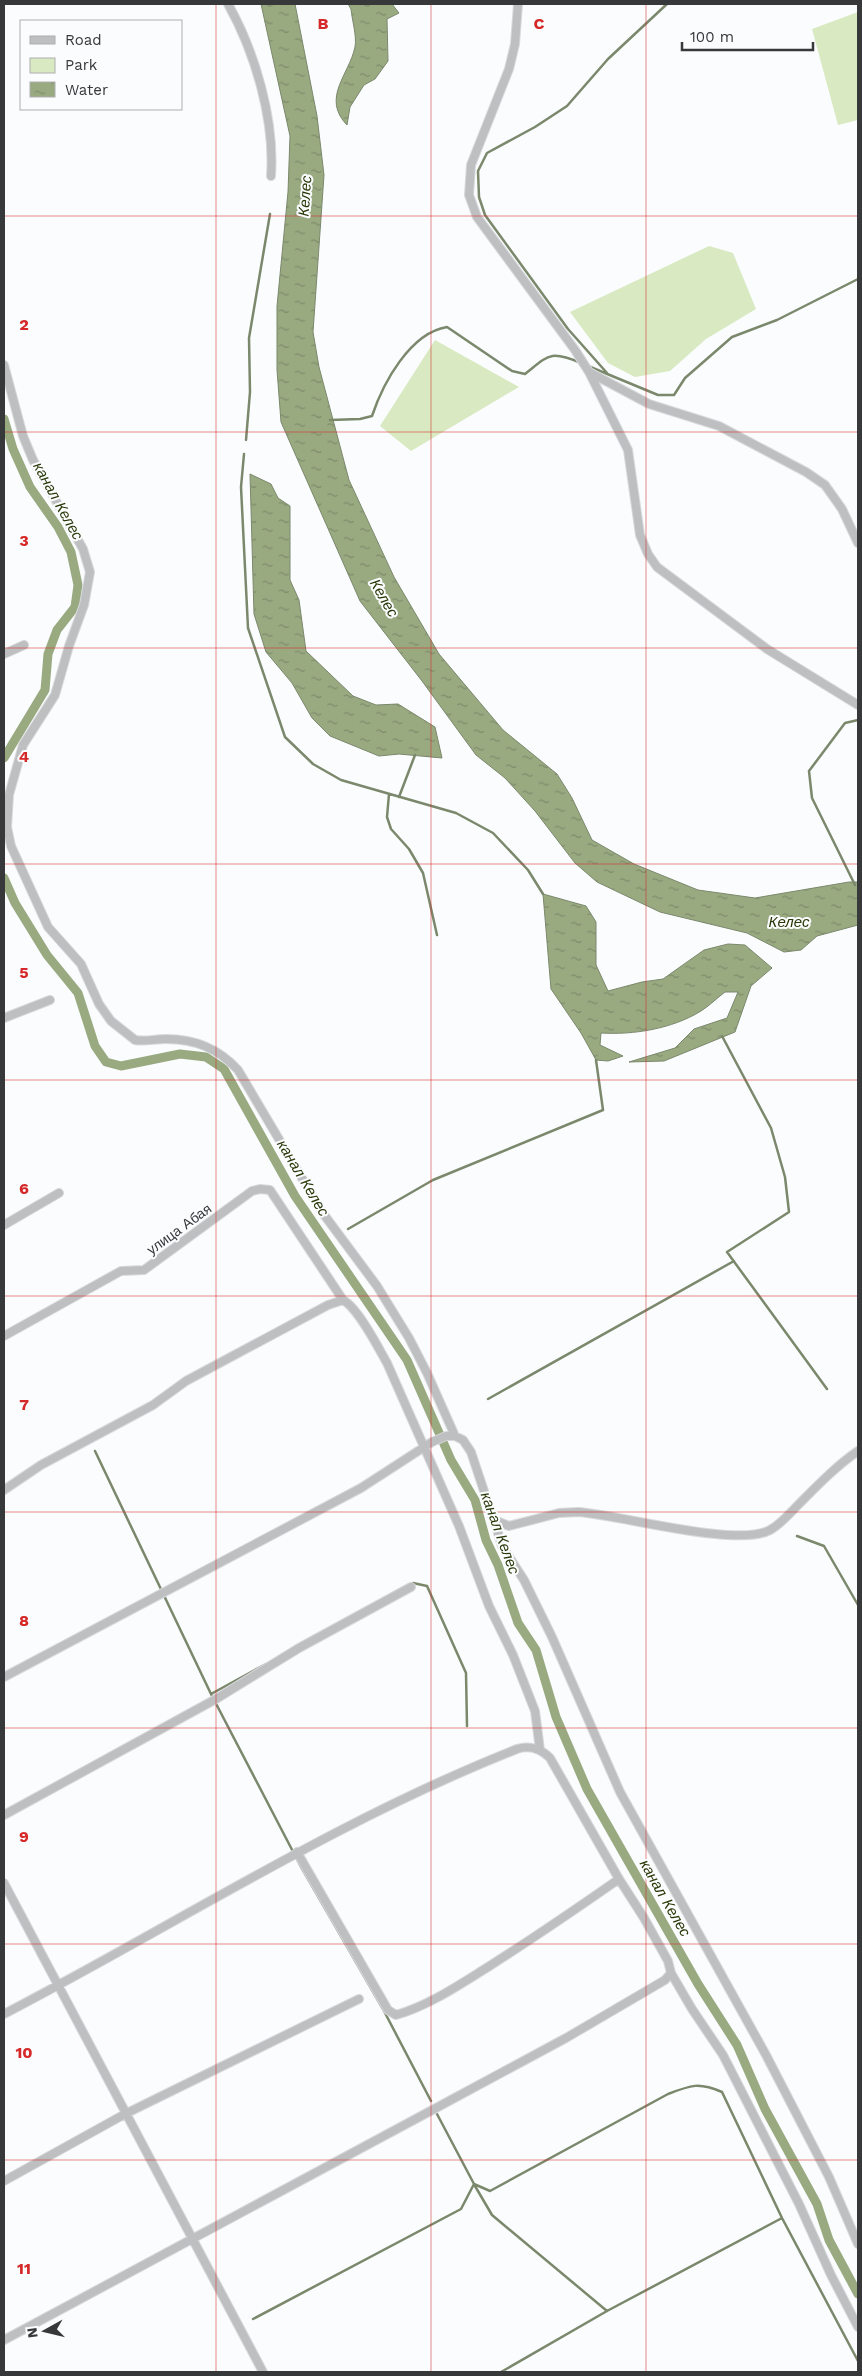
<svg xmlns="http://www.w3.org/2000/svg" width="862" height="2376" font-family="'Work Sans',sans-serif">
<defs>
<pattern id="water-ripples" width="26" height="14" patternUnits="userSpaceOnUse" patternTransform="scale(1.25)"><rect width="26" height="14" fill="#99aa81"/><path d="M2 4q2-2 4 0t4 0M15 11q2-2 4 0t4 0" fill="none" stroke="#7e8b6b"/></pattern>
</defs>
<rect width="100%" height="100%" fill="#fafcfe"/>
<path fill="#d9eac2" d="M858,12V120L838,125L812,29Z
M709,246L733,253L756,309L706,339L670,371L635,377L608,363L570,312Z
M435,340L519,387L411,451L380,426Z"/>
<path fill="url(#water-ripples)" stroke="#7b886c" d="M261,4H295L317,116L324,175L313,332L319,367L349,480L394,577L439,654L503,730L557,774L572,798L592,840L634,864L698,890L755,898L849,882H858V925L817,936L801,950L784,952L747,933L660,912L597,882L575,863L535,811L505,778L476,755L422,681L360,601L281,422L277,370V306L288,192L290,136Z
M348,4H392L399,13L387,19L388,61L375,79L364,85L350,107L347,125C321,98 349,75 355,47C357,36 352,20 351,9Z
M250,474L271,484L278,498L290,506V580L299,600L306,651L353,696L376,705L398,704L435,727L442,758L399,754L379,756L330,736L312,718L292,683L266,652L254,614Z
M543,894L586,906L596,922V965L608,991L642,982L663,979L704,950L728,944L745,945L772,968L751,986L735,1032L664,1061L629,1062L675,1048L694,1029L727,1018L738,992H725C717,998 709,1006 701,1011C672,1029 633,1035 601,1033L600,1045L623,1056L608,1061L596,1060L581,1033L551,989Z"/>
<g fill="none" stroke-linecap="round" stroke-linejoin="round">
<path stroke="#7b886c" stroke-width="2.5" d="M588,366L658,395H674L685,378L732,337L777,320L858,279
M607,373L568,329L485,215L479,197L478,171L487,153L535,127L567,106L608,59L667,4
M330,420L360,419L372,416C383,383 410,333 447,327L512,371L525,374C549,355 550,350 581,363
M246,440L250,392L249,338L270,214
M244,454L241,487L248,628L285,737L313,764L341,780L456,813L493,833L528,870L543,894
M389,794L387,817L391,829L409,849L423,873L437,935
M399,797L415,755
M855,885L812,798L809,771L845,723L858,720
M722,1036L771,1128L785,1177L789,1212L727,1252L827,1389
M348,1229L433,1180L603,1110L596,1060
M488,1399L734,1261
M95,1451L211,1694L301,1867L384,2011L431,2101
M797,1536L824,1546L858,1605
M409,1585L413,1583L427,1586L466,1673L467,1726
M211,1694L266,1664
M437,2114L474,2184L490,2191L668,2094C691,2085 699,2082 722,2092L782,2218L858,2361
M475,2186L492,2215L607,2311
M253,2319L461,2209L474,2184
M501,2372L607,2311L782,2218"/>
<path stroke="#99aa81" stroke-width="9" d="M4,419L13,449L30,487L58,527L71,552L78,585L75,607L57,630L48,654L45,690L4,758
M4,878L15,903L47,955L78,993L95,1046L106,1062L121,1066L180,1054L206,1057L224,1069L295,1196L407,1360L451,1460L475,1500L486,1540L498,1565L518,1623L536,1650L556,1717L587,1789L698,1984L737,2045L765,2109L817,2204L829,2240L858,2294"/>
<g stroke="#d7d9db" stroke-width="10">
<path id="street" d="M228,4C255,52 275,120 271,176
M518,4L515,44L509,69L471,165L469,195L477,217L575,350L589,372L628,450L640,535L648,554L657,567L767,649L858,705
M4,365L23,436L33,460L83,549L90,572L84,605L69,646L55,695L23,745L9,795L7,827L11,846L48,927L81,964L99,1004L111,1021L135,1040C145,1042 155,1039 166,1039C195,1039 218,1048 238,1070L322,1212L377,1286L409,1338L427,1373L455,1436
M589,372L649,404L719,426L806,472L825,485L842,509L858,543
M4,654L24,645
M4,1018L50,1000
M4,1225L59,1193
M4,1336L121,1271L144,1270L252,1191L260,1189L270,1190L343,1300C358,1308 378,1347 387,1363L459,1526L489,1606L513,1655L535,1711L540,1750
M4,1490L41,1465L153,1405L186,1381L328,1305L343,1300
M494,1520L502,1546L524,1580L552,1637L620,1792L766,2055L829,2177L858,2244
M4,1677L361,1488L432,1442L446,1436H455L463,1440L471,1452L492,1515L494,1520L509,1526L559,1513L578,1512C621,1515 737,1548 770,1530C781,1524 790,1513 799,1504C817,1486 836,1466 858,1451
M4,1815L216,1699L299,1648L411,1587
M297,1852L388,2010L396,2015C428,2006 459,1985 488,1967C532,1939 576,1909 619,1879
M4,1883L263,2372
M4,2014C175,1925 337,1820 517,1749C529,1745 541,1749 550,1758L619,1879L644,1918L668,1961L671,1973L692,2009L723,2055L799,2204L831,2275L858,2327
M4,2181L125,2114L359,1999
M4,2340L436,2108L566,2038L665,1980L671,1973"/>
</g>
<use href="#street" stroke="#bdbfc1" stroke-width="8"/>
</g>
<path fill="none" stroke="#d62828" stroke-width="1" stroke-opacity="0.55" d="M216,4V2372M431,4V2372M646,4V2372M4,216H858M4,432H858M4,648H858M4,864H858M4,1080H858M4,1296H858M4,1512H858M4,1728H858M4,1944H858M4,2160H858"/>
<g text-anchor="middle" stroke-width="4" stroke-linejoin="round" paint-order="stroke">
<g font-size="14" fill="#36383a" stroke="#fafcfe">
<text transform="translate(179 1229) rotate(-36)" y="5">улица Абая</text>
</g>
<g font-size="15" font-style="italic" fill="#293807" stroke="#fafcfe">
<text transform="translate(305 196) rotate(-86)" y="5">Келес</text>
<text transform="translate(58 501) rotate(61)" y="5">канал Келес</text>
<text transform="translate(384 598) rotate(60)" y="5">Келес</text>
<text x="789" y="927">Келес</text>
<text transform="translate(303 1178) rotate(59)" y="5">канал Келес</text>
<text transform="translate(500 1533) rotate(70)" y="5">канал Келес</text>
<text transform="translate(665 1898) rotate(60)" y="5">канал Келес</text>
</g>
</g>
<g font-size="16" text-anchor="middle" font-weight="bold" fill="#d62828" stroke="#fafcfe" stroke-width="4" stroke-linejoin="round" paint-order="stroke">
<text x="323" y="29">B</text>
<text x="539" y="29">C</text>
<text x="24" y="330">2</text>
<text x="24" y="546">3</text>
<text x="24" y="762">4</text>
<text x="24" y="978">5</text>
<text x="24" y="1194">6</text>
<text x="24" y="1410">7</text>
<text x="24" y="1626">8</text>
<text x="24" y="1842">9</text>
<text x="24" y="2058">10</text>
<text x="24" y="2274">11</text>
</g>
<rect width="862" height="2376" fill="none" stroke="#36383a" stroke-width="10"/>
<rect x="20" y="20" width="162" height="90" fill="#fafcfe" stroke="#acaeb0"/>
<rect x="30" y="36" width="25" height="8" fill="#bdbfc1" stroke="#acaeb0"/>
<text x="65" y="45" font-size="15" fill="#36383a">Road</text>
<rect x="30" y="58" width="25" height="15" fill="#d9eac2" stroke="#acaeb0"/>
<text x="65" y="70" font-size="15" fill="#36383a">Park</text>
<rect x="30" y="82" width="25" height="15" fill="url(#water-ripples)" stroke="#acaeb0"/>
<text x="65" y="95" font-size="15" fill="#36383a">Water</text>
<g transform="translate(45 2331) rotate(262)" stroke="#fafcfe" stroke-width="4" paint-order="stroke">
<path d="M0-4L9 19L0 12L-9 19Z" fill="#36383a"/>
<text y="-8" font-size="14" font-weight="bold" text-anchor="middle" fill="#36383a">N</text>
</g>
<path d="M682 42v8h131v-8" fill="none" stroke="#36383a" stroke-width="2.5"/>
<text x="690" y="42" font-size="15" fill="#36383a" stroke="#fafcfe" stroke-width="4" paint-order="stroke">100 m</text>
</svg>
